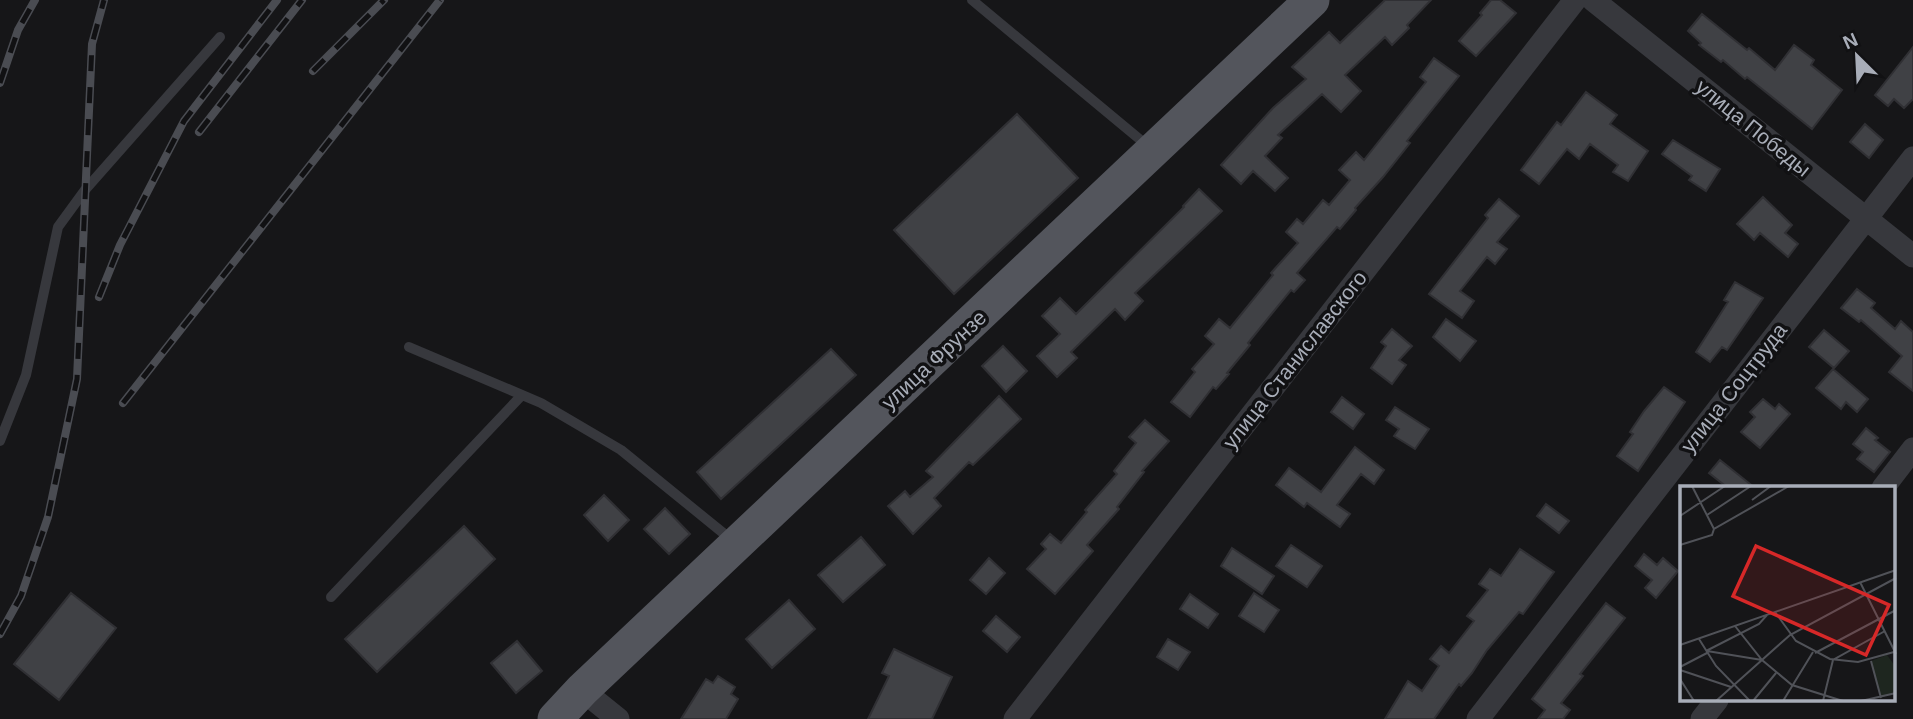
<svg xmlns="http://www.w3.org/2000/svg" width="1913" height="719" font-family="Arial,sans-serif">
<rect width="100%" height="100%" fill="#161618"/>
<path fill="#404145" stroke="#303034" stroke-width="2" d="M1385,0H1431L1407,25L1409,28L1392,45L1385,37L1345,75L1361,91L1341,112L1322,94L1278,135L1282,138L1265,156L1288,178L1275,191L1253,171L1241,184L1221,165L1273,108L1306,79L1292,67L1329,32L1340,43Z
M1491,0H1500L1516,13L1476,56L1459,41L1482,15L1480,13Z
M1702,14L1747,50L1749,48L1775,70L1794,45L1814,60L1811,65L1842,90L1812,129L1747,77L1745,79L1723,60L1721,62L1699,45L1701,43L1688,31Z
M1913,47V99L1904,108L1894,99L1888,106L1875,95Z
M1434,58L1459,76L1407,141L1410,143L1383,177L1355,208L1356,210L1340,229L1337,227L1297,273L1305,280L1294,292L1291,290L1248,343L1250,345L1227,373L1229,374L1216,389L1213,387L1190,417L1171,402L1195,372L1192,369L1214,344L1205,336L1219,319L1230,328L1273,275L1271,273L1298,243L1286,232L1297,219L1303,224L1323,200L1329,205L1350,180L1339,170L1356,152L1364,160L1426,82L1420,77Z
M1586,92L1617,115L1610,124L1648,151L1628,181L1613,172L1618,165L1590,144L1579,159L1567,149L1539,184L1521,170L1557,122L1561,125Z
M1017,114L1078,178L954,294L894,230Z
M1865,124L1883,140L1869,158L1850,142Z
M1673,140L1720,169L1706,191L1689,180L1692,176L1662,154Z
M1199,189L1222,211L1135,293L1143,301L1125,320L1115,309L1071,352L1077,358L1057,377L1037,356L1060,334L1042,316L1060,298L1076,314L1184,207L1183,206Z
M1763,197L1792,225L1785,233L1798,244L1788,257L1760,233L1754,240L1737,224Z
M1499,199L1519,216L1497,242L1507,249L1495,264L1487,257L1460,291L1474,301L1462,318L1429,294L1488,218L1485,215Z
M1735,282L1763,298L1727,350L1722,347L1710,362L1696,352L1728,302L1724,300Z
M1857,289L1875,303L1871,308L1895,329L1901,321L1913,332V391L1889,372L1902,356L1861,320L1859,322L1841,308Z
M1446,319L1476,341L1460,361L1433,337Z
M1392,329L1412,346L1399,360L1406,365L1392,384L1371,368L1386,346L1381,342Z
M1824,330L1849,351L1834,368L1809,347Z
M1003,346L1027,371L1006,392L982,366Z
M831,349L856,375L721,499L697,472Z
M1833,369L1868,399L1857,412L1846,402L1841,409L1816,388Z
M1664,387L1685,402L1638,471L1617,456L1633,434L1630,432L1644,411Z
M999,396L1021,419L973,465L969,462L934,498L941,506L913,534L888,506L905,491L910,497L933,477L926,471Z
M1342,397L1364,414L1353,429L1331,412Z
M1763,399L1775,409L1779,404L1790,414L1760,448L1741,432L1755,417L1750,412Z
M1395,407L1429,429L1415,449L1394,436L1399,429L1386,420Z
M1145,420L1169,441L1142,471L1144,472L1117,507L1119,509L1087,545L1093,551L1055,594L1027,569L1046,549L1041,544L1050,534L1061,543L1087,512L1085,510L1117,474L1114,471L1136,443L1129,437Z
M1866,428L1878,438L1875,440L1890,452L1874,472L1857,459L1863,452L1853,444Z
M1355,447L1384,470L1374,484L1361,474L1337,505L1350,514L1340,527L1307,503L1304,507L1276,485L1289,468L1321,492Z
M1720,460L1755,488H1728L1709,473Z
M604,495L629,520L608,541L584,515Z
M1546,504L1569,521L1559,533L1537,516Z
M665,508L690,534L669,554L644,529Z
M464,526L495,559L377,672L345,639Z
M861,537L885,565L843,602L818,575Z
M1291,545L1322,566L1307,587L1276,566Z
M1232,548L1274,576L1262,594L1221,566Z
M1520,549L1554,572L1523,614L1519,612L1487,650L1472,673L1461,686L1459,684L1434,719H1385L1408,681L1422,691L1439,666L1430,659L1441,646L1449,653L1474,621L1467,616L1488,590L1479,584L1490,569L1501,576Z
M1644,554L1657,565L1663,558L1678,571L1656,598L1645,588L1652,580L1635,566Z
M989,558L1005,573L986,594L970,580Z
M71,593L116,628L59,700L14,664Z
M1254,593L1279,610L1264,632L1239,616Z
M1190,594L1218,614L1208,628L1180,609Z
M789,600L815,629L772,668L746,639Z
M1606,603L1625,618L1580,674L1583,676L1561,703L1570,710L1563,719H1538L1545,710L1532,699Z
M996,616L1020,637L1007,652L983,631Z
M1168,639L1190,652L1178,670L1157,657Z
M517,641L542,671L516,693L491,663Z
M894,649L952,677L932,719H868L889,676L882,673Z
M718,676L735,687L731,694L738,699L726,719H681L706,679L713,683Z"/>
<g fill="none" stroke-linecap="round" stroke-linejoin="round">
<path stroke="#37383d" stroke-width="10" d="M972,0L1149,147
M409,347L541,403L621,450L733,541
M0,441L26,375L58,227L85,190L220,37
M331,597L522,395"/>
<path stroke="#37383d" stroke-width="23" d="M1593,0L1913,256
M1883,488L1913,449
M582,690L618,719
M1015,719L1575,0
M1478,719L1913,158
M1702,719L1717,700"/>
<path stroke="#53555c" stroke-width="35" d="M555,719L582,690L1312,0"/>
<g stroke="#4a4c52" stroke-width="8">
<path id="rail" d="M313,71L384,0
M0,83L18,30L35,0
M199,132L302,0
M99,297L120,245L184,121L277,0
M123,403L440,0
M0,634L21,596L48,517L77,379L92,44L104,0"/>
</g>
<use href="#rail" stroke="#111113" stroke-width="5" stroke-dasharray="16" stroke-linecap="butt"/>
</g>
<g text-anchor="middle" stroke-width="7" stroke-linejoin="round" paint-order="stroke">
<g font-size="21" fill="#a8adb8" stroke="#111113">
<text transform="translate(1753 128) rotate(39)" y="7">улица Победы</text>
<text transform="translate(934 360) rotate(-43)" y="7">улица Фрунзе</text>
<text transform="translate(1295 360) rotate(-52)" y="7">улица Станиславского</text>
<text transform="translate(1734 388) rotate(-52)" y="7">улица Соцтруда</text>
</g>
</g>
<g transform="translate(1680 486)">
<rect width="215" height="215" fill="#161618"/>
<path d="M207,169L215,180V206L201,212L191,175Z" fill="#1e261f"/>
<path fill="none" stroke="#505258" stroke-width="2" d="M12,0L34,43M72,14L91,0M27,29L71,0M0,30L45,0M0,59L32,49L34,43L109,0M180,96L216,168M95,126L116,155L150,173L178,176L214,166M55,140L82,174L112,199L163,215M19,153L36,180L70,215M0,159L216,84M26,165L79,138L87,129M27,165L82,174M135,167L216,124M191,175L201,212M0,181L27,167M0,184L51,201M0,193L14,215M36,215L110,149L216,92M73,215L96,187M103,215L133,166M143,215L153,174L205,145M181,215L216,207"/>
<path fill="#d62828" fill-opacity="0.15" stroke="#d62828" stroke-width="3.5" d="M76,60L209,119L186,169L53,110Z"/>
<rect width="215" height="215" fill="none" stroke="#a8adb8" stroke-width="3.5"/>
</g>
<g transform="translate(1857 56) rotate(336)" stroke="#111113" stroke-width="5" paint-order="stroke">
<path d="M0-5L12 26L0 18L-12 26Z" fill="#a8adb8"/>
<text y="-10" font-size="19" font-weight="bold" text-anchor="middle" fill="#a8adb8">N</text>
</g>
</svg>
